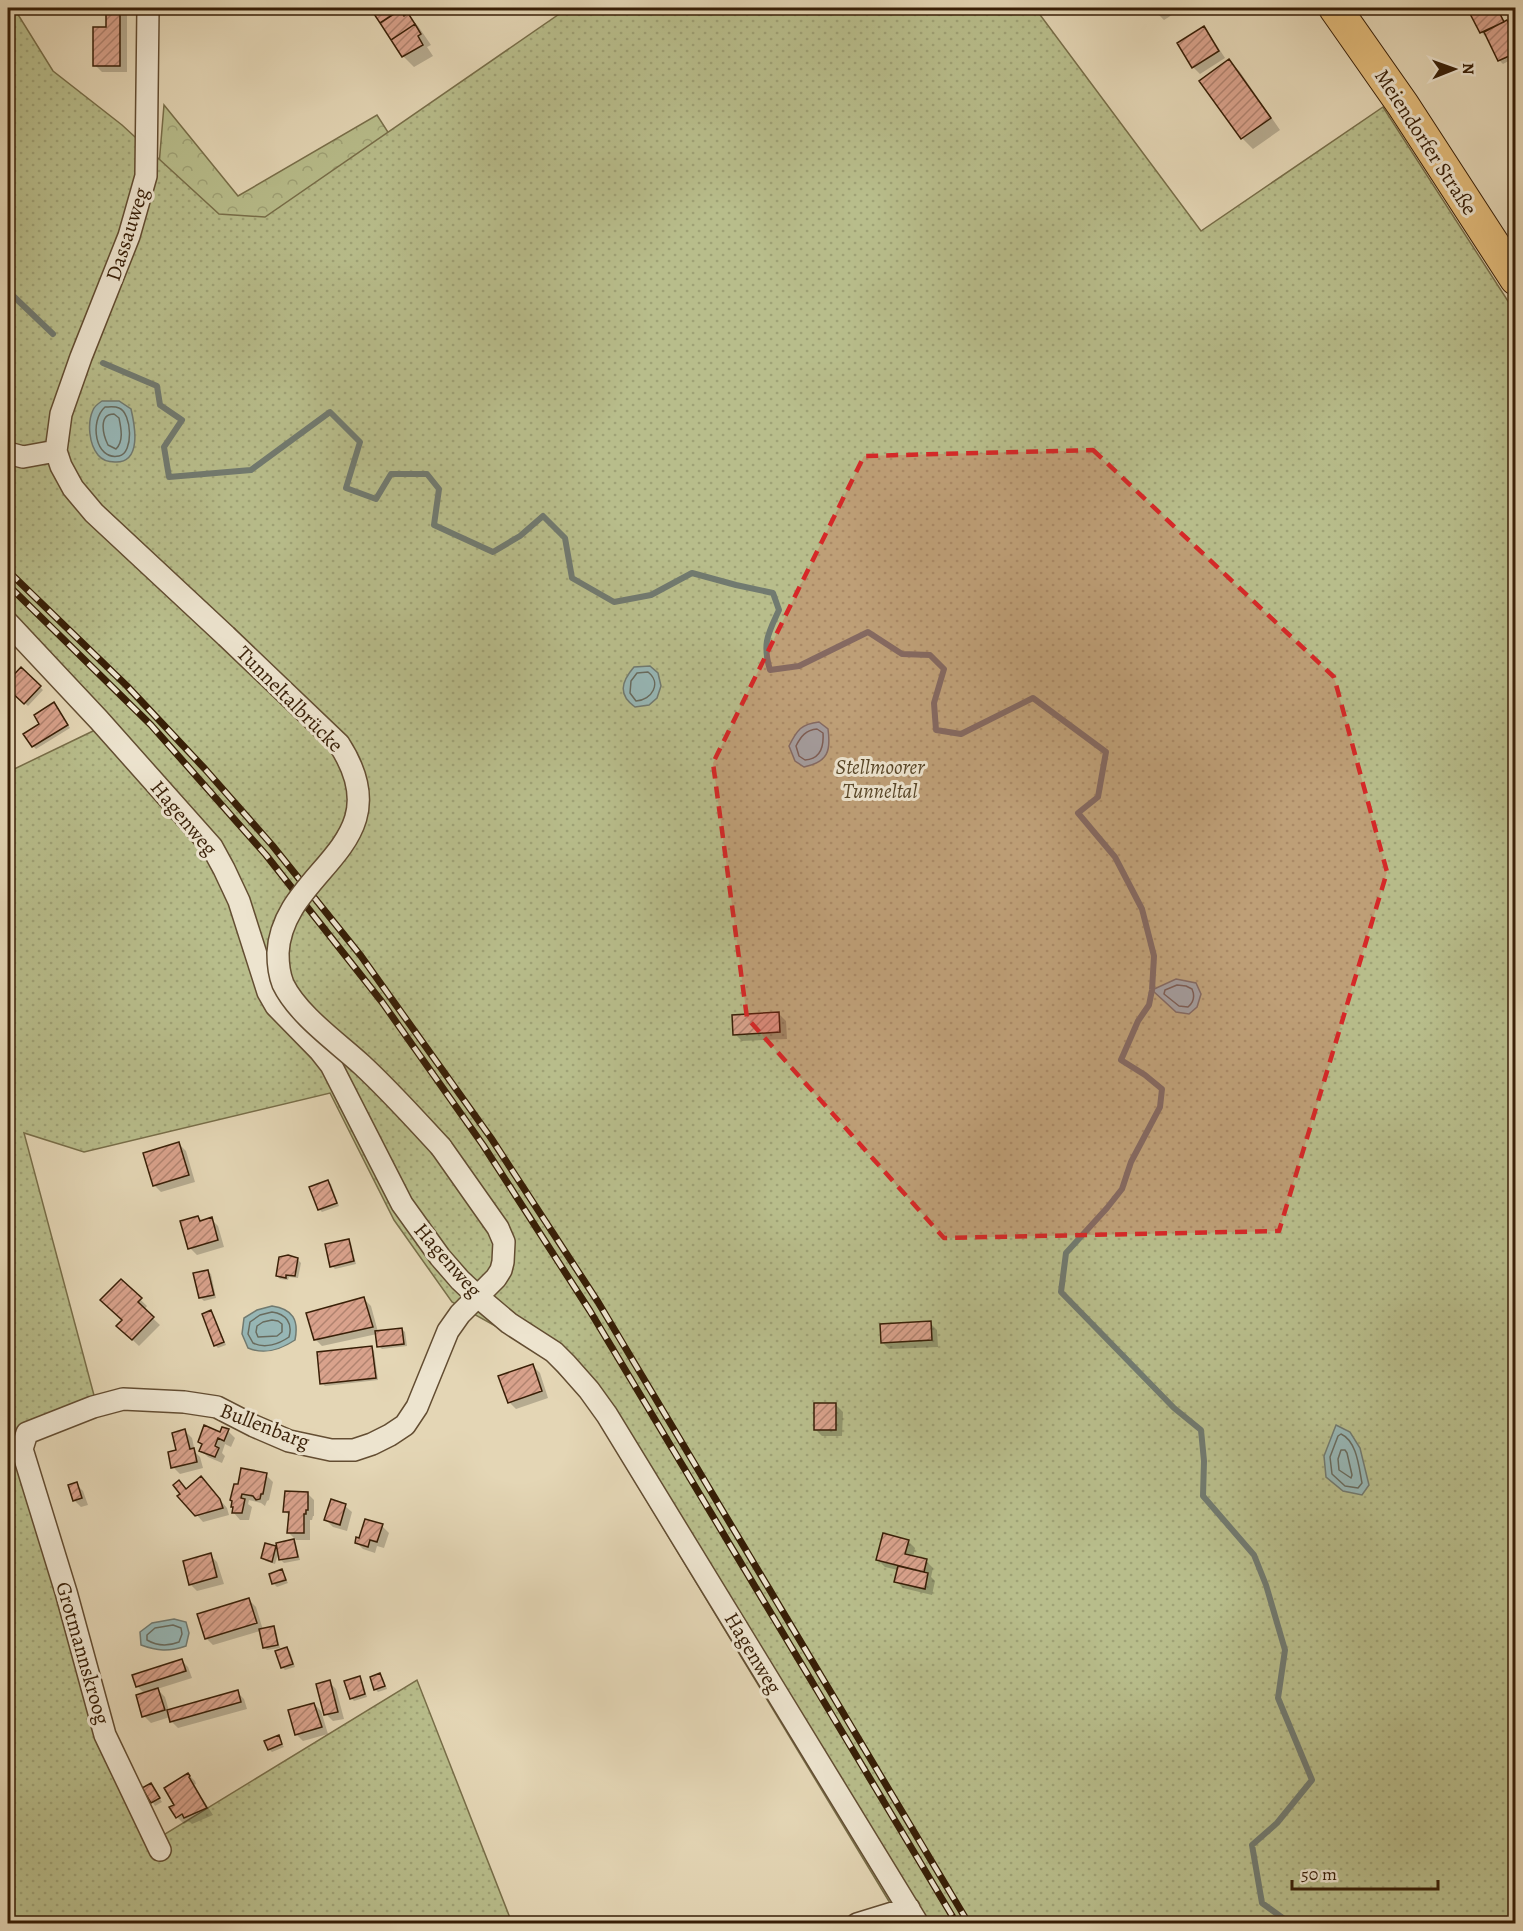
<svg xmlns="http://www.w3.org/2000/svg" width="1523" height="1931" font-family="Alegreya,serif">
<defs>
<pattern id="forest-crowns" width="20" height="18" patternUnits="userSpaceOnUse" patternTransform="scale(1.5)"><rect width="20" height="18" fill="#b8bd8b"/><path d="M2 6a3 3 0 1 1 6 0M12 15a3 3 0 1 1 6 0" fill="none" stroke="#9fa276"/></pattern>
<pattern id="park-dots" width="8" height="8" patternUnits="userSpaceOnUse" patternTransform="scale(1.5)"><rect width="8" height="8" fill="#b8bd8b"/><path d="M2 2h.1M6 6h.1" fill="none" stroke="#9fa276" stroke-width="1.8" stroke-linecap="round"/></pattern>
<pattern id="building-hatch" width="6" height="6" patternUnits="userSpaceOnUse" patternTransform="scale(1.5)"><rect width="6" height="6" fill="#d9a28c"/><path d="M-1 1l2-2M0 6l6-6M5 7l2-2" fill="none" stroke="#b18370"/></pattern>
</defs>
<rect width="100%" height="100%" fill="#e4d6b5"/>
<filter id="stains"><feTurbulence type="fractalNoise" baseFrequency=".00333" numOctaves="4"/><feColorMatrix values="0 0 0 0 .2 0 0 0 0 .09 0 0 0 0 .02 0 0 0 .5 -.17"/></filter>
<radialGradient id="worn" r=".72"><stop offset=".6" stop-color="#630" stop-opacity="0"/><stop offset="1" stop-color="#630" stop-opacity=".3"/></radialGradient>
<path fill="url(#forest-crowns)" stroke="#786e49" stroke-width="1.5" d="M164,105L238,196L377,115L393,140L272,225H230L158,177Z"/>
<path fill="url(#park-dots)" stroke="#786e49" stroke-width="1.5" d="M8,8H14L53,71L122,125L219,214L265,217L568,8H1035L1201,231L1383,107L1515,312V1923H840L890,1903L587,1402L535,1348L452,1302L394,1220L330,1093L84,1152L24,1133L99,1414L30,1438L113,1734L162,1836L417,1680L512,1923H8V772L93,731L110,718L8,611Z"/>
<path fill="#97b7b6" stroke="#717a70" stroke-width="1.5" d="M102,401H119L131,409C135,426 142,463 115,462C109,462 102,460 98,455C89,444 87,423 93,410C94,407 99,403 102,401Z
M650,666L658,673L661,686L657,698L649,705L635,707C618,695 621,682 634,667Z
M819,722L828,729C831,751 828,762 804,767L795,761L789,746C797,730 801,724 819,722Z
M1176,979L1196,983L1201,994L1197,1007L1189,1014L1176,1012L1152,990Z
M272,1306C293,1309 299,1320 295,1340C280,1350 265,1355 248,1348L242,1334L244,1318L257,1310Z
M1336,1425L1350,1432L1360,1448L1369,1485L1362,1495L1343,1491L1326,1477L1324,1456Z
M174,1619L186,1622L189,1633L186,1646C169,1652 157,1651 141,1645L140,1632L152,1623Z"/>
<path fill="#0003" d="M55,8H95V10H57Z
M107,8H127V72H102L95,65L107,29Z
M371,8H406L409,12L406,14L418,26L431,45L427,47L433,56L414,67L403,56Z
M485,8H505L493,15Z
M1152,8H1183L1164,20Z
M1469,8H1497L1505,23L1507,22L1510,25L1516,36V57L1503,64L1500,61L1487,35L1485,36L1482,33Z
M1204,28L1210,35L1225,58L1200,74L1193,67Z
M1229,61L1240,72L1280,130L1253,149L1242,138L1201,81Z
M8,661L12,666L8,671Z
M21,669L43,690L28,706L8,687V683Z
M57,707L70,728L36,749L33,746L41,725Z
M779,1014L786,1021L787,1039L742,1041L735,1034Z
M179,1144L186,1151L195,1182L161,1192L154,1185Z
M328,1181L331,1184L339,1206L322,1212L319,1209Z
M198,1217L202,1222L211,1219L218,1226L224,1247L197,1255L190,1248Z
M348,1240L351,1243L356,1264L335,1269L332,1266Z
M298,1260L301,1263L298,1278L289,1277L288,1280L280,1279L277,1276Z
M207,1271L211,1274L216,1298L204,1301L201,1298L195,1274Z
M121,1281L147,1306L144,1310L160,1325L139,1346L118,1326L123,1320Z
M364,1299L371,1306L378,1332L402,1329L405,1332L407,1346L382,1349L379,1346L377,1334L322,1346L315,1339Z
M211,1312L214,1315L226,1345L218,1348L215,1345Z
M930,1323L937,1330L938,1347L889,1349L882,1342Z
M371,1347L374,1351L378,1380L325,1386L322,1383Z
M533,1366L540,1373L548,1398L516,1409L509,1402Z
M836,1405L843,1412L842,1436H822L815,1429Z
M185,1431L192,1438L195,1452L200,1457L203,1468L180,1474L173,1467Z
M228,1431L235,1438L231,1447L225,1444L222,1453L225,1456L222,1463L208,1457L201,1450L203,1445L199,1442Z
M266,1475L273,1482L269,1500L267,1501L265,1506L261,1503L249,1500L248,1504L252,1507L249,1520H240L234,1513L233,1501L232,1500Z
M76,1484L83,1491L88,1505L81,1507L74,1500Z
M207,1485L227,1508L229,1515L203,1522L196,1514L187,1490Z
M307,1493L314,1500V1516H313L312,1520H310V1540H296L289,1533L290,1517L285,1511Z
M345,1506L352,1512L347,1531L333,1527L326,1520Z
M382,1526L389,1533L384,1548L377,1546L375,1553L363,1549L356,1542Z
M293,1540L296,1544L300,1560L284,1563L281,1560L278,1544Z
M908,1541L915,1548L913,1557L926,1561L933,1568L931,1577L935,1581L932,1595L903,1588L896,1581L898,1570L885,1567L878,1560Z
M276,1548L279,1551L275,1564L266,1561L263,1558Z
M210,1555L217,1562L224,1584L197,1591L190,1584Z
M281,1571L288,1583L277,1587L274,1584L271,1575Z
M249,1600L256,1607L263,1630L273,1628L276,1631L280,1648L267,1650L264,1647L260,1631L213,1645L206,1638Z
M287,1648L290,1651L295,1667L285,1670L282,1667Z
M181,1660L188,1667L192,1678L157,1689L165,1697L169,1711L237,1692L244,1699L247,1709L178,1728L171,1721L170,1717L151,1723L144,1716L145,1694L137,1686Z
M380,1675L383,1678L387,1689L378,1692L375,1689Z
M359,1677L362,1680L367,1697L354,1701L351,1698Z
M329,1682L336,1689L344,1719L333,1721L326,1714Z
M314,1704L321,1711L328,1734L303,1741L296,1734Z
M278,1737L284,1747L272,1752L269,1749Z
M188,1774L195,1781L196,1784L194,1785L213,1815L192,1824L189,1821L184,1824L177,1817L176,1805Z
M151,1785L162,1802L155,1806L144,1788Z"/>
<g fill="none" stroke-linecap="round" stroke-linejoin="round">
<path stroke="#686b5e" stroke-width="1.5" d="M105,407C109,407 115,406 119,408C132,413 134,453 119,456C95,461 89,421 105,407Z
M114,414L119,418C121,428 124,441 116,449L108,445C103,435 98,414 114,414Z
M648,672C662,683 652,700 636,701L630,693L631,681L637,673Z
M817,729L823,733C824,748 820,759 805,760L799,756L796,746C801,736 806,730 817,729Z
M1177,985L1186,986L1192,989C1195,996 1194,1002 1188,1007L1179,1006L1164,994L1165,990Z
M272,1312C286,1314 293,1323 289,1337C279,1344 265,1349 253,1343L248,1334L250,1322L260,1315Z
M272,1320L278,1321L282,1324V1332L277,1336L258,1337L256,1332L257,1326L263,1322Z
M1341,1434C1357,1441 1359,1468 1362,1483L1358,1488L1345,1486L1332,1474L1330,1457L1338,1436Z
M1341,1450H1345L1347,1453L1352,1475L1351,1478L1339,1470L1338,1459Z
M173,1625L181,1628L182,1634L179,1642C169,1646 157,1646 147,1640V1635L155,1628Z"/>
<path stroke="#717a70" stroke-width="6" d="M8,291L53,334
M103,363L157,386L160,405L182,420L164,447L169,477L251,470L330,412L360,442L346,488L376,499L391,474H427L439,489L434,525L493,552L520,536L543,516L565,538L572,578L614,602L651,595L692,573L736,585L773,593L779,610C768,634 762,643 770,670L799,666L868,632L902,654L930,655L944,669L934,703L936,730L961,734L1033,698L1106,752L1098,797L1078,813L1115,857L1142,909L1154,956L1152,990L1149,1005L1138,1021L1121,1060L1145,1075L1162,1089L1160,1107L1131,1162L1122,1189L1107,1208L1066,1253L1061,1292L1174,1408L1201,1430L1204,1461L1203,1496L1254,1555L1266,1585L1285,1650L1278,1698L1312,1780L1277,1823L1252,1845L1262,1903L1291,1924"/>
</g>
<path fill="url(#building-hatch)" stroke="#381f07" stroke-width="1.5" d="M106,8H120V66H93V27H106Z
M370,8H399L400,10L380,23Z
M1467,8H1497L1504,22L1480,33Z
M400,10L404,16L408,13L415,24L391,40L380,23Z
M1507,20L1516,36V53L1498,61L1484,32Z
M415,24L421,34L418,36L423,45L402,57L391,40Z
M1204,26L1219,51L1192,68L1177,43Z
M1229,59L1271,118L1241,139L1199,81Z
M21,667L41,686L24,704L8,689V681Z
M54,702L68,725L32,747L23,734L39,724L34,715Z
M779,1012L780,1032L733,1035L732,1015Z
M179,1142L189,1175L153,1186L143,1153Z
M328,1180L337,1203L318,1210L309,1187Z
M198,1216L200,1221L212,1217L218,1240L188,1249L180,1221Z
M349,1239L354,1261L330,1267L325,1244Z
M288,1255L298,1258L295,1276L286,1275V1278L276,1276L279,1257Z
M208,1270L214,1295L199,1298L193,1273Z
M121,1279L142,1298L138,1302L154,1317L132,1340L116,1326L122,1320L100,1300Z
M364,1297L373,1327L314,1340L306,1313Z
M211,1310L224,1342L214,1346L202,1314Z
M931,1321L932,1340L881,1343L880,1324Z
M402,1328L404,1344L377,1347L375,1331Z
M372,1346L376,1378L320,1384L317,1352Z
M533,1364L542,1391L508,1403L498,1376Z
M814,1403H836V1430H814Z
M204,1425L220,1432L222,1427L229,1429L224,1441L218,1438L215,1446L219,1448L215,1457L199,1451L202,1444L198,1442Z
M185,1429L190,1449L194,1448L197,1462L171,1468L168,1452L176,1450L172,1433Z
M241,1468L267,1473L263,1494H261L260,1499L256,1500L253,1496L242,1494L241,1498L245,1499L242,1513H232L233,1507H231L232,1501L230,1500L234,1484H238Z
M201,1476L220,1499L223,1508L195,1516L177,1496L180,1494L173,1485L179,1480L186,1489Z
M77,1482L82,1498L73,1501L68,1485Z
M285,1491L308,1492V1510H306V1514H304V1533H287L289,1512H283Z
M331,1499L346,1504L340,1525L324,1520Z
M365,1519L383,1524L377,1542L370,1540L368,1547L355,1543L356,1537L359,1538Z
M883,1533L909,1540L905,1554L927,1559L924,1572L876,1560Z
M294,1539L298,1557L279,1560L276,1543Z
M265,1543L276,1546L272,1562L261,1558Z
M211,1553L217,1577L189,1585L183,1561Z
M898,1566L928,1573L925,1589L894,1582Z
M282,1569L286,1580L272,1584L269,1574Z
M249,1598L257,1623L205,1639L197,1614Z
M274,1626L278,1645L263,1648L259,1629Z
M287,1647L293,1664L281,1668L275,1651Z
M182,1659L186,1671L136,1687L132,1675Z
M380,1673L385,1686L374,1690L370,1677Z
M360,1676L365,1694L350,1699L344,1681Z
M330,1680L338,1712L324,1715L316,1684Z
M158,1688L165,1710L142,1717L136,1695Z
M238,1690L241,1702L170,1722L167,1710Z
M314,1703L322,1727L295,1735L288,1710Z
M279,1735L282,1744L268,1750L264,1741Z
M188,1773L190,1776L189,1777L207,1808L184,1818L182,1814L176,1818L169,1807L174,1805L164,1788Z
M151,1783L160,1798L151,1803L142,1788Z"/>
<g fill="none" stroke-linecap="round" stroke-linejoin="round">
<g stroke="#634d32" stroke-width="24">
<path id="minor" d="M148,8L146,176L129,236L81,357L61,414L56,451L61,466L73,488L94,513L226,636
M8,453L23,457L56,451
M8,623L99,720L212,847L224,869L239,901L268,992L276,1006L320,1051L331,1065L402,1204L440,1257L460,1280L477,1296L509,1323L554,1352L566,1364L589,1390L607,1415L918,1924
M160,1850L105,1735L66,1592L22,1449L27,1433L93,1407L123,1399L184,1402L217,1407L254,1426L289,1441L331,1450H354L372,1444L390,1435L405,1425L417,1407L448,1331L460,1314L496,1278L501,1270L503,1262L504,1242L498,1228L441,1147
M857,1924L909,1908"/>
</g>
<g stroke="#381f07" stroke-width="34">
<path id="primary" d="M1335,8L1403,105L1516,279"/>
</g>
<use href="#minor" stroke="#ede4cf" stroke-width="21"/>
<use href="#primary" stroke="#e2bb7a" stroke-width="32"/>
<g stroke="#381f07" stroke-width="7">
<path id="rail" d="M8,571L127,686L205,769L272,845L361,956L491,1138L598,1302L969,1924
M8,585L151,725L266,855L382,1002L483,1145L590,1311L957,1924"/>
</g>
<use href="#rail" stroke="#ede4cf" stroke-width="4.5" stroke-dasharray="14" stroke-linecap="butt"/>
<g stroke="#634d32" stroke-width="24" stroke-linecap="butt">
<path id="minor-bridge" d="M226,636L339,744C405,846 282,869 278,953C278,963 279,974 283,984C298,1015 337,1042 362,1065C390,1091 415,1119 441,1147"/>
</g>
<use href="#minor-bridge" stroke="#ede4cf" stroke-width="21"/>
</g>
<path fill="#d62828" fill-opacity="0.2" stroke="#d62828" stroke-width="4.5" stroke-dasharray="12 8" stroke-linejoin="round" d="M1093,450L1334,677L1387,872L1279,1231L944,1238L747,1018L713,763L864,456Z"/>
<g text-anchor="middle" stroke-width="6" stroke-linejoin="round" paint-order="stroke">
<g font-size="21" fill="#381f07" stroke="#ede4cf">
<text transform="translate(1426 142) rotate(57)" y="7">Meiendorfer Straße</text>
<text transform="translate(127 234) rotate(-72)" y="7">Dassauweg</text>
<text transform="translate(290 699) rotate(45)" y="7">Tunneltalbrücke</text>
<text transform="translate(184 818) rotate(50)" y="7">Hagenweg</text>
<text transform="translate(448 1260) rotate(49)" y="7">Hagenweg</text>
<text transform="translate(265 1426) rotate(21)" y="7">Bullenbarg</text>
<text transform="translate(83 1653) rotate(74)" y="7">Grotmannskroog</text>
<text transform="translate(753 1653) rotate(59)" y="7">Hagenweg</text>
</g>
<g font-size="21" font-style="italic" fill="#584628" stroke="#ede4cf">
<text x="880" y="774">Stellmoorer<tspan x="880" dy="24">Tunneltal</tspan></text>
</g>
</g>
<rect width="1523" height="1931" fill="none" stroke="#e4d6b5" stroke-width="30"/>
<rect x="9" y="9" width="1505" height="1913" fill="none" stroke="#381f07" stroke-width="3"/>
<rect x="15" y="15" width="1493" height="1901" fill="none" stroke="#381f07" stroke-width="1.5"/>
<g transform="translate(1454 69) rotate(89)" stroke="#ede4cf" stroke-width="4.5" paint-order="stroke">
<path d="M0-4.5L10 22L0 15L-10 22Z" fill="#381f07"/>
<text y="-9" font-size="16" font-weight="bold" text-anchor="middle" fill="#381f07">N</text>
</g>
<path d="M1292 1880v9h146v-9" fill="none" stroke="#381f07" stroke-width="3"/>
<text x="1301" y="1880" font-size="18" fill="#381f07" stroke="#ede4cf" stroke-width="4.5" paint-order="stroke">50 m</text>
<rect width="100%" height="100%" filter="url(#stains)"/>
<rect width="100%" height="100%" fill="url(#worn)"/>
</svg>
